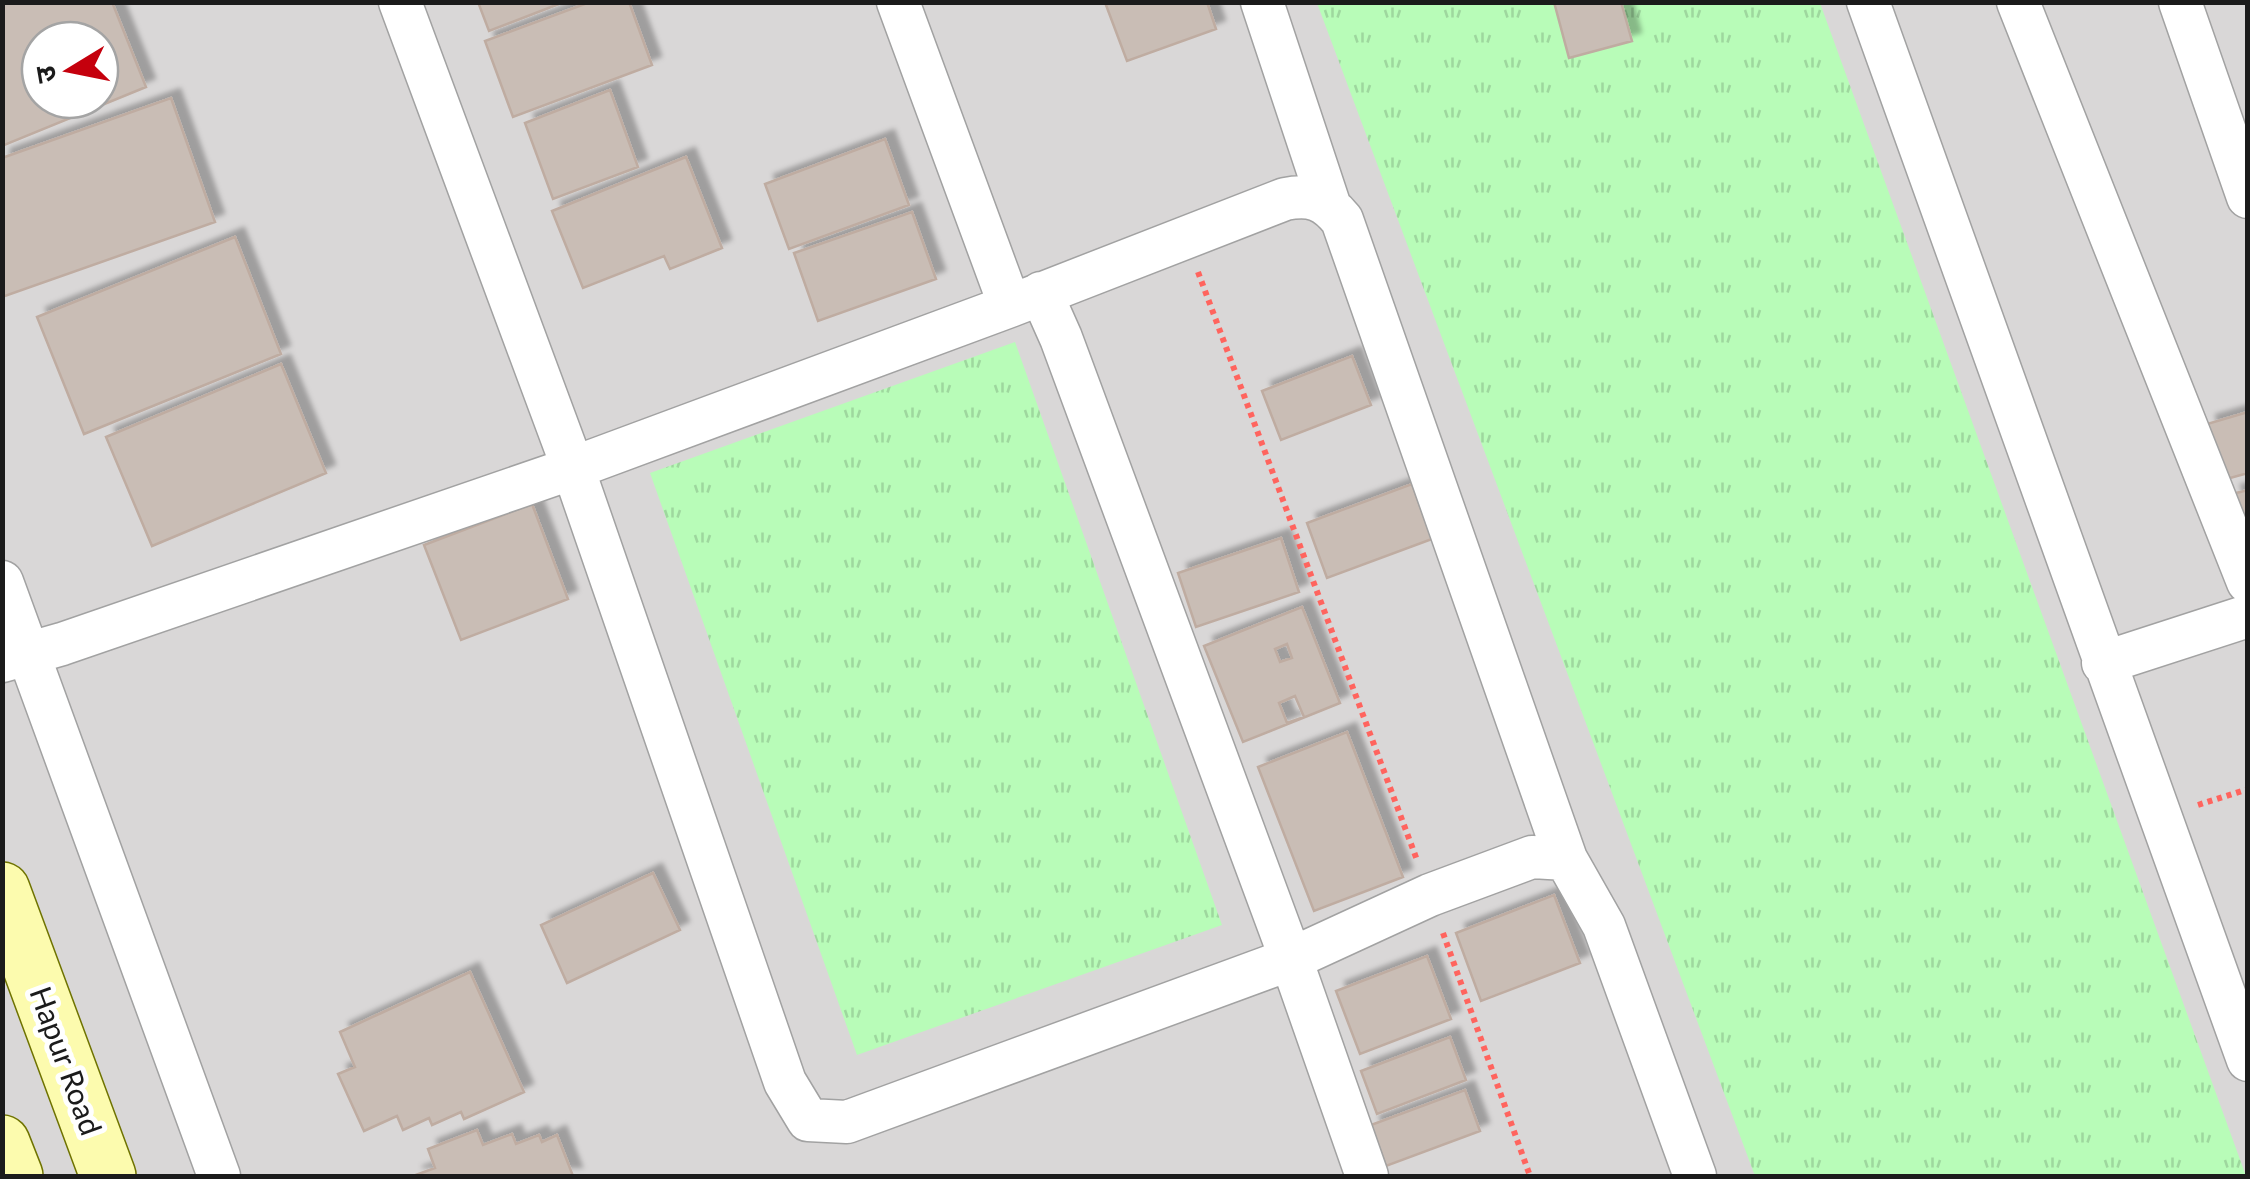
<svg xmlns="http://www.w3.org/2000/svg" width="2250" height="1179" font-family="Lato,'Noto Sans Devanagari',sans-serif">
<defs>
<pattern id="park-tufts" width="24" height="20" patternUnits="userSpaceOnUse" patternTransform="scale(2.5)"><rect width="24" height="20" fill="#b8fcb8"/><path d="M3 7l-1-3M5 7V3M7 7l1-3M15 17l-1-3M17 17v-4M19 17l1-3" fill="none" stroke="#9ed79e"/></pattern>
<filter id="shadow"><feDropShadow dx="9" dy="-9" stdDeviation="2.5" flood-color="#0004"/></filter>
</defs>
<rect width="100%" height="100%" fill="#ede7df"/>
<path fill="#d9d7d7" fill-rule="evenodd" d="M2,3H2247V1176H3ZM40,40H100V100H40Z"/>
<path fill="url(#park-tufts)" d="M1317,3H1820L2246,1176H1755Z
M1015,342L1222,925L857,1055L650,473Z"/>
<path fill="#c9bdb5" stroke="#bfaca1" stroke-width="2.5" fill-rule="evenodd" filter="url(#shadow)" d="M2,2H112L146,87L2,146ZM40,40H100V100H40Z
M478,2H564L489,31Z
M590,2H629L652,65L513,117L485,41Z
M1112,2H1207L1216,29L1127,61L1106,5Z
M1554,2H1621L1632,41L1569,58Z
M610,90L638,167L553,199L525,123Z
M171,98L215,222L2,297V158Z
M885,139L909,205L789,249L765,184Z
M686,157L722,248L670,269L664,256L583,288L552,211Z
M912,212L936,279L818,321L794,253Z
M235,237L281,354L84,434L37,317Z
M1352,356L1371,405L1281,440L1262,391Z
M281,364L326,473L152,546L106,437Z
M2248,412V473L2223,480L2207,424Z
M1412,484L1432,539L1327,578L1307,523Z
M2248,490V546L2232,494Z
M532,504L568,599L461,640L424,545Z
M1281,538L1299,592L1196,627L1178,573Z
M1302,607L1340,703L1243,742L1204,646ZM1287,644L1292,658L1280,662L1275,649ZM1295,696L1304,717L1287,723L1279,703Z
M1347,732L1403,877L1314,911L1258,767Z
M653,873L680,930L567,983L541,925Z
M1554,895L1580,963L1481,1001L1456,933Z
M1427,956L1451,1019L1360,1054L1336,991Z
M470,972L524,1092L464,1119L461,1112L432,1125L429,1118L403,1130L397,1116L364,1131L338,1074L355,1067L340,1032Z
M1450,1037L1466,1080L1377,1114L1361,1071Z
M1465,1090L1480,1131L1386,1166L1371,1125Z
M477,1130L483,1145L512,1134L516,1144L539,1135L542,1142L557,1135L573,1176H413L435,1168L428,1149Z"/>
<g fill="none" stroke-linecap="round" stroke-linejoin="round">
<g stroke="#a2a2a2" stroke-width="45">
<path id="street" d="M400,2L573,468L785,1082L808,1120L847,1122L1291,959L1430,895L1532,857L1566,859L1604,926L1695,1176
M898,2L1010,306
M1262,2L1329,204
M1868,2L2248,1060
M2018,2L2248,582
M2180,2L2248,197
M1041,293L1061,338L1291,959L1367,1176
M2,582L219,1176
M2,661L62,644L573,468L1010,306L1285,199C1311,194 1325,199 1342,220L1566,859
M2103,663L2248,616"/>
</g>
<g stroke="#6f7300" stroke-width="58">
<path id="secondary" d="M2,890L108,1176
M2,1143L15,1176"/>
</g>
<path stroke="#ff645e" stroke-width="6" stroke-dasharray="5 5" stroke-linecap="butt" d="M1198,272L1417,860
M2198,805L2248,789
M1443,933L1530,1176"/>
<use href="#street" stroke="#fff" stroke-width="42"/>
<use href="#secondary" stroke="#fcfbae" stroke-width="55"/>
</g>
<g text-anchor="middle" stroke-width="10" stroke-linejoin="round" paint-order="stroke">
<g font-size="30" fill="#1b1b1b" stroke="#fff">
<text transform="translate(65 1061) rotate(70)" y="10">Hapur Road</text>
</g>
</g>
<rect width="2250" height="1179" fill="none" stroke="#1b1b1b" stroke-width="10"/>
<g transform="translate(70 70) rotate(260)"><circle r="48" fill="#ffffff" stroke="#a4a4a4" stroke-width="2.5"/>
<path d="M0-8L18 38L0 25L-18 38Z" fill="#c5000d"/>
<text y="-15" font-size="28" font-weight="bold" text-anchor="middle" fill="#1b1b1b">उ</text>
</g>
</svg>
